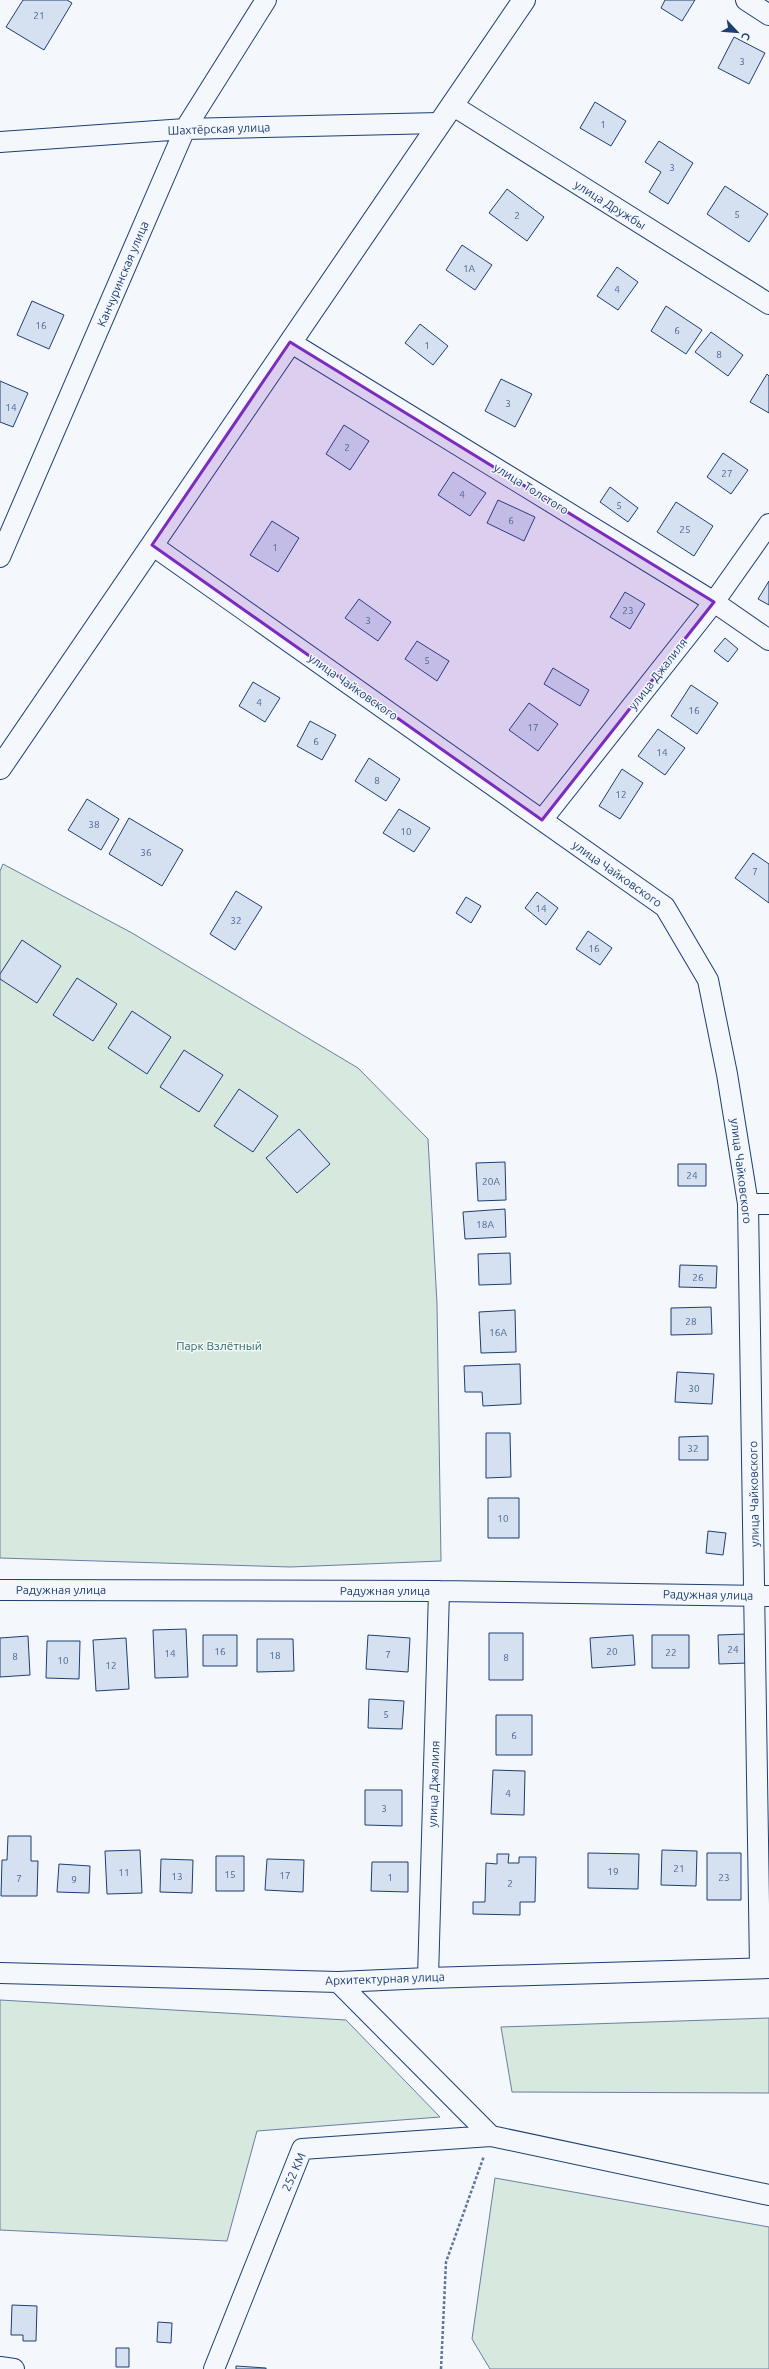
<svg xmlns="http://www.w3.org/2000/svg" width="769" height="2369" font-family="Ubuntu,sans-serif">
<rect width="100%" height="100%" fill="#f4f7fb"/>
<path fill="#d7e8df" stroke="#687fa3" d="M3,864L132,933L358,1068L428,1139L437,1304L441,1561L290,1567L0,1558V871Z
M0,2000L346,2020L440,2117L257,2131L227,2241L0,2230Z
M769,2018V2093L512,2092L501,2027Z
M495,2178L769,2227V2369H490L472,2339Z"/>
<path fill="#d5e0f0" stroke="#1d3f73" d="M23,0H67L72,3L44,50L6,27Z
M665,0H695L682,21L661,8Z
M734,37L765,53L749,84L718,68Z
M595,102L626,121L611,146L580,128Z
M659,141L693,163L668,204L649,192L661,172L645,162Z
M725,186L768,214L749,242L707,214Z
M507,189L544,217L527,241L489,213Z
M462,245L492,265L475,290L446,270Z
M617,267L638,282L618,310L597,296Z
M32,301L64,315L49,349L17,335Z
M666,306L702,330L686,354L651,331Z
M420,324L448,346L433,365L405,343Z
M711,332L743,355L728,376L695,352Z
M767,374L769,376V413L750,402Z
M501,379L532,394L515,427L485,411Z
M0,381L28,393L13,427L0,422Z
M344,425L369,441L350,470L326,454Z
M723,453L748,470L731,494L707,477Z
M453,472L486,493L470,516L438,495Z
M610,487L638,508L628,522L600,502Z
M498,500L535,517L524,541L487,523Z
M676,502L713,526L694,556L657,532Z
M272,521L299,538L278,572L250,555Z
M769,581V605L758,599Z
M625,592L645,604L630,629L610,617Z
M359,599L391,622L378,641L345,618Z
M725,638L738,649L728,662L714,651Z
M417,641L449,661L437,681L405,659Z
M553,668L589,690L580,706L544,684Z
M253,682L280,698L265,722L239,706Z
M691,685L718,703L697,734L671,716Z
M529,703L558,724L538,751L509,730Z
M310,721L336,735L322,760L297,746Z
M658,729L685,748L665,775L638,756Z
M369,758L400,779L386,801L355,781Z
M622,769L643,783L620,819L599,806Z
M87,799L119,819L101,850L68,830Z
M399,809L430,828L414,852L383,833Z
M129,818L183,850L162,886L109,854Z
M753,853L769,864V903L735,878Z
M236,891L262,907L235,950L210,934Z
M537,892L558,908L546,925L525,908Z
M466,897L481,906L471,923L456,913Z
M588,931L612,948L600,965L576,949Z
M22,940L61,966L37,1003L0,979V974Z
M77,978L117,1004L93,1041L53,1015Z
M132,1011L171,1037L147,1074L108,1048Z
M184,1050L223,1075L199,1112L160,1087Z
M239,1089L278,1116L253,1152L214,1126Z
M299,1129L330,1164L297,1193L266,1158Z
M505,1162L506,1200L478,1201L476,1163Z
M678,1164H706V1186H678Z
M505,1209L506,1237L465,1239L463,1212Z
M510,1253L511,1284L479,1285L478,1254Z
M680,1265L717,1266L716,1288L679,1287Z
M711,1307L712,1334L671,1335V1308Z
M515,1310L516,1352L481,1353L479,1312Z
M520,1364L521,1404L483,1406L482,1392H465L464,1366Z
M677,1372L714,1374L712,1404L675,1402Z
M486,1433H510L511,1477L486,1478Z
M708,1436V1460H679V1437Z
M488,1498H519V1538H488Z
M708,1531L726,1533L723,1555L706,1553Z
M186,1629L188,1677L155,1678L153,1630Z
M489,1633H523V1680H489Z
M747,1634L748,1663L719,1664L718,1635Z
M203,1635H237V1666H203Z
M368,1635L410,1638L408,1672L366,1669Z
M633,1635L635,1665L592,1668L590,1638Z
M652,1635H689V1668H652Z
M28,1636L30,1675L0,1677V1638Z
M126,1638L129,1689L96,1691L93,1640Z
M257,1639H293L294,1671L257,1672Z
M47,1641H80L79,1679L46,1678Z
M369,1699L404,1701L402,1729L368,1728Z
M496,1715H532V1755H496Z
M493,1770L525,1771L524,1815L491,1814Z
M365,1790H402V1826L365,1825Z
M8,1836H31V1861H38L37,1896H1L2,1860H7Z
M140,1850L142,1893L107,1894L105,1851Z
M662,1850L697,1851L696,1886L661,1885Z
M588,1853L639,1854L638,1889L588,1888Z
M707,1853H741V1900H707Z
M497,1854H509L508,1863H519V1857H536L535,1902H520V1915L473,1914V1902H485L486,1863L497,1864Z
M216,1856H244V1891H216Z
M161,1859L193,1860L192,1893L160,1892Z
M267,1859L304,1860L303,1892L265,1890Z
M372,1862H408V1892L371,1891Z
M59,1864L90,1866L89,1893L57,1892Z
M12,2305L37,2306L36,2341H23V2335H11Z
M158,2322L172,2323L171,2343L157,2342Z
M116,2348H129V2367H116Z
M236,2366L266,2368V2369H236Z"/>
<g fill="none" stroke-linecap="round" stroke-linejoin="round">
<g stroke="#1d3f73" stroke-width="22">
<path id="minor" d="M746,0L769,15
M452,105L769,304
M0,142L185,129L439,123
M290,342L714,602L769,640
M152,545L665,907L708,980L727,1074L748,1204L760,1968
M0,557L185,129L266,0
M542,820L714,602L769,524
M748,1204H769
M0,1590L439,1591L769,1596
M0,1973L338,1982L428,1978L769,1968
M428,1978L439,1591
M338,1982L491,2136L769,2195
M0,2367L14,2369
M214,2369L302,2149L491,2136"/>
</g>
<g stroke="#1d3f73" stroke-width="24">
<path id="major" d="M0,768L524,0"/>
</g>
<path stroke="#5e769c" stroke-width="2.5" stroke-dasharray="3 2" stroke-linecap="butt" d="M441,2369L446,2262L484,2156"/>
<use href="#minor" stroke="#f4f7fb" stroke-width="20"/>
<use href="#major" stroke="#f4f7fb" stroke-width="22"/>
</g>
<path fill="#7b2cbf" fill-opacity="0.2" stroke="#7b2cbf" stroke-width="3" stroke-linejoin="round" d="M290,342L714,602L542,820L152,545Z"/>
<g text-anchor="middle" stroke-width="3" stroke-linejoin="round" paint-order="stroke">
<g font-size="10" fill="#4b6792">
<text x="39" y="19">21</text>
<text x="742" y="65">3</text>
<text x="603" y="128">1</text>
<text x="672" y="171">3</text>
<text x="737" y="218">5</text>
<text x="517" y="219">2</text>
<text x="469" y="272">1А</text>
<text x="617" y="293">4</text>
<text x="41" y="329">16</text>
<text x="677" y="334">6</text>
<text x="427" y="349">1</text>
<text x="719" y="358">8</text>
<text x="508" y="407">3</text>
<text x="11" y="411">14</text>
<text x="347" y="451">2</text>
<text x="727" y="477">27</text>
<text x="462" y="498">4</text>
<text x="619" y="509">5</text>
<text x="511" y="524">6</text>
<text x="685" y="533">25</text>
<text x="275" y="551">1</text>
<text x="628" y="614">23</text>
<text x="368" y="624">3</text>
<text x="427" y="664">5</text>
<text x="259" y="706">4</text>
<text x="694" y="714">16</text>
<text x="533" y="731">17</text>
<text x="316" y="745">6</text>
<text x="662" y="756">14</text>
<text x="377" y="784">8</text>
<text x="621" y="798">12</text>
<text x="94" y="828">38</text>
<text x="406" y="835">10</text>
<text x="146" y="856">36</text>
<text x="755" y="875">7</text>
<text x="541" y="912">14</text>
<text x="236" y="924">32</text>
<text x="594" y="952">16</text>
<text x="692" y="1179">24</text>
<text x="491" y="1185">20А</text>
<text x="485" y="1228">18А</text>
<text x="698" y="1281">26</text>
<text x="691" y="1325">28</text>
<text x="498" y="1336">16А</text>
<text x="694" y="1392">30</text>
<text x="693" y="1452">32</text>
<text x="503" y="1522">10</text>
<text x="733" y="1653">24</text>
<text x="220" y="1655">16</text>
<text x="612" y="1655">20</text>
<text x="671" y="1656">22</text>
<text x="170" y="1657">14</text>
<text x="388" y="1658">7</text>
<text x="275" y="1659">18</text>
<text x="15" y="1660">8</text>
<text x="506" y="1661">8</text>
<text x="63" y="1664">10</text>
<text x="111" y="1669">12</text>
<text x="386" y="1718">5</text>
<text x="514" y="1739">6</text>
<text x="508" y="1797">4</text>
<text x="384" y="1812">3</text>
<text x="679" y="1872">21</text>
<text x="613" y="1875">19</text>
<text x="124" y="1876">11</text>
<text x="230" y="1878">15</text>
<text x="285" y="1879">17</text>
<text x="177" y="1880">13</text>
<text x="390" y="1881">1</text>
<text x="724" y="1881">23</text>
<text x="19" y="1882">7</text>
<text x="74" y="1883">9</text>
<text x="510" y="1887">2</text>
</g>
<g font-size="12" fill="#1d3f73" stroke="#f4f7fb">
<text transform="translate(219 129) rotate(-2)" y="4">Шахтёрская улица</text>
<text transform="translate(610 205) rotate(32)" y="4">улица Дружбы</text>
<text transform="translate(123 274) rotate(-67)" y="4">Канчуринская улица</text>
<text transform="translate(531 489) rotate(32)" y="4">улица Толстого</text>
<text transform="translate(658 674) rotate(-52)" y="4">улица Джалиля</text>
<text transform="translate(353 687) rotate(35)" y="4">улица Чайковского</text>
<text transform="translate(617 874) rotate(35)" y="4">улица Чайковского</text>
<text transform="translate(741 1171) rotate(83)" y="4">улица Чайковского</text>
<text transform="translate(754 1494) rotate(-91)" y="4">улица Чайковского</text>
<text x="61" y="1594">Радужная улица</text>
<text x="385" y="1595">Радужная улица</text>
<text transform="translate(708 1595) rotate(1)" y="4">Радужная улица</text>
<text transform="translate(434 1784) rotate(-88)" y="4">улица Джалиля</text>
<text transform="translate(385 1979) rotate(-2)" y="4">Архитектурная улица</text>
<text transform="translate(294 2172) rotate(-66)" y="4">252 КМ</text>
</g>
<g font-size="12" fill="#2c6c60" stroke="#f4f7fb">
<text x="219" y="1350">Парк Взлётный</text>
</g>
</g>
<g transform="translate(737 32) rotate(116)" stroke="#f4f7fb" stroke-width="3" paint-order="stroke">
<path d="M0-3L7 15L0 10L-7 15Z" fill="#1d3f73"/>
<text y="-6" font-size="11" font-weight="bold" text-anchor="middle" fill="#1d3f73">С</text>
</g>
</svg>
